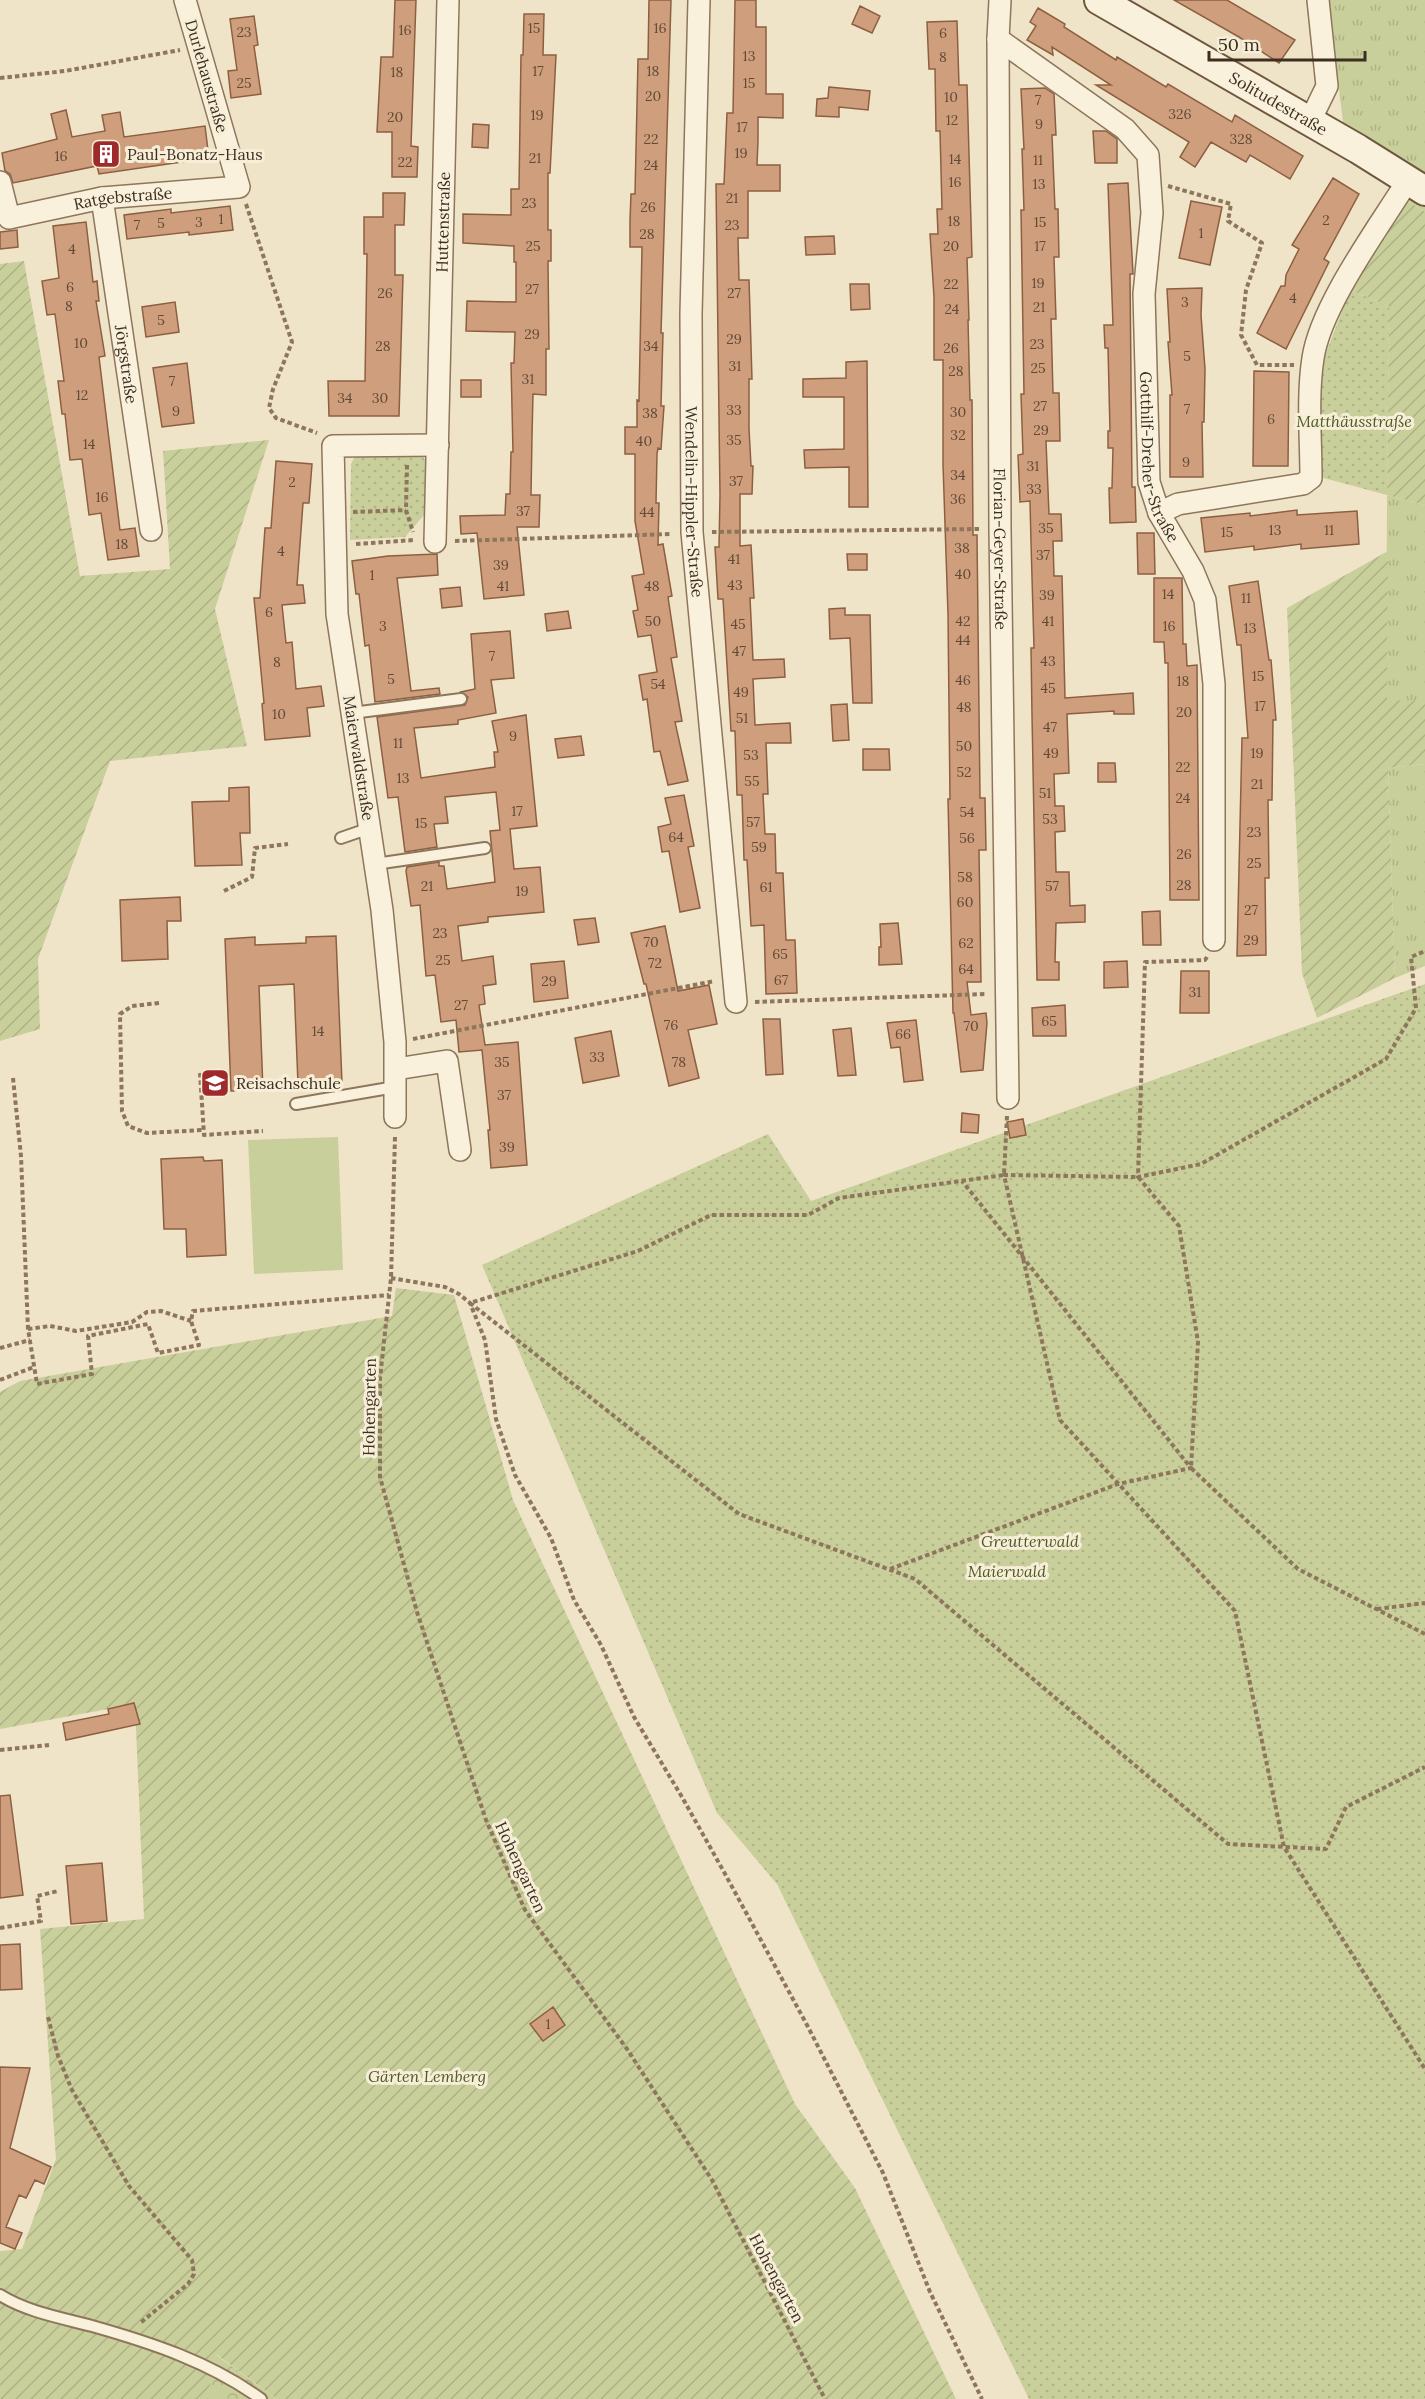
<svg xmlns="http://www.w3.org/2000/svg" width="1425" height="2399" font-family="Lora,serif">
<defs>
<pattern id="grass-tufts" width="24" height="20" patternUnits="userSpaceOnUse" patternTransform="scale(1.5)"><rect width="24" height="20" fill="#c9cf9b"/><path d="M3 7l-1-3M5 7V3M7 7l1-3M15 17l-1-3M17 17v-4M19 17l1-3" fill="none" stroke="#aeb285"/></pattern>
<pattern id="forest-crowns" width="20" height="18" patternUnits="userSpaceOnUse" patternTransform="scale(1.5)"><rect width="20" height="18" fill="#c9cf9b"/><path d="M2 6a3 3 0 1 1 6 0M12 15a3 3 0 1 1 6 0" fill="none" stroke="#aeb285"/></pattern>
<pattern id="park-dots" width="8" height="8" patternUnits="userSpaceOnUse" patternTransform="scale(1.5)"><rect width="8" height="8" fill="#c9cf9b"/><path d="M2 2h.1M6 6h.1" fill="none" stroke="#aeb285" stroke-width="1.8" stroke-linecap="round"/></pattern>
<pattern id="garden-furrows" width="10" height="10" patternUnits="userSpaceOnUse" patternTransform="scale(1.5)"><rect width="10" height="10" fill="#c9cf9b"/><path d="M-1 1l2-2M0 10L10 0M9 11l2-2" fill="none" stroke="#aeb285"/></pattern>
</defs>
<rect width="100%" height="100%" fill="#f0e4c8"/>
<path fill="url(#grass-tufts)" d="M1328,0H1425V212L1403,198L1343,122Z
M1387,495L1425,505V701H1386Z
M1425,764V966L1395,978L1388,768Z"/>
<path fill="url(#forest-crowns)" d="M216,2355L277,2399H207Z"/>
<path fill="url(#park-dots)" d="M1350,290L1389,306L1387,495L1320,477L1321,366Z
M369,453L422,455L431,469L430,508L405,537L350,540L351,464L355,456Z
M1425,984V2399H1029L777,1884L717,1813L482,1265L768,1134L811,1201Z"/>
<path fill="url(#garden-furrows)" d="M1403,198L1425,212V505L1387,495L1389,306L1350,290Z
M24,261L80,576L170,569L163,451L269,440L215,609L247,746L110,761L38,959L40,1029L0,1041V264Z
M1388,551L1387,700L1425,701V764L1388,768L1395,978L1317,1018L1302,973L1287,608Z
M396,1288L454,1295L513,1500L795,2104L855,2188L956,2399H277L217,2355L207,2399H0V2251L22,2249L56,2159L40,1929L144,1919L135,1704L0,1729V1392L20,1381L392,1316Z"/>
<path fill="#c9cf9b" d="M338,1137L343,1270L254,1274L248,1140Z"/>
<path fill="#cf9f7d" stroke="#8d5f41" stroke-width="1.5" d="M395,0H416L411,146L418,147L417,177H392V132H377L381,57H393Z
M649,0H671L661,333H663L661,406H664L661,449L658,448L657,454L656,503H659L658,545L663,544L672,596L668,597L677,657L671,658L682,721L675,722L688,781L668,785L660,751L654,752L647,699L643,700L639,675L657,672L651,635L638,637L633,611L638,610L632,576L644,574L635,521V454H625V427H637V400L639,401L642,247H630V220L631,194H635L638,59H648Z
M735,0H756V27H766V94H783V118L758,117V141L757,165H780V191H748V238H738L739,280H749L752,379H749V429L751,466H753L752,494H740V546L751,545L754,598H750L753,660L784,659L785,677L753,679L755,725L790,723L791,743H766L768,794H763L765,834H775L776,873H783L786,940H795L797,993L766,994L764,925L751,926L747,860H744L742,795H737L735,731H731L723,599H718L715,547H719L720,495L716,184H724L727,113H733Z
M1174,0H1227L1295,40L1279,63L1239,37Z
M860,6L880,16L872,33L852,24Z
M1038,8L1065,24L1064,27L1116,60L1117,57L1166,87L1168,84L1232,122L1235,115L1303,156L1290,179L1250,155L1246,162L1211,142L1195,167L1180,157L1189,142L1096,85H1111L1052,47L1053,55L1027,40L1036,26L1030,22Z
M524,14H544L543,55H556L550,173H548V230H551V261H548L549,349H546V395L533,394L532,436L531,495H540L539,527H517L524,595L484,599L477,533L461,534L460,516L505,515L506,494H510L511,452H513L511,363H514L515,332L466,331L467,301L516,302V262H514V246L463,243V214L511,215V189H519L521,55H523Z
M254,16L258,45L254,46L261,94L231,98L228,71L237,70L230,19Z
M957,21L959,85H967L972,257L967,258L969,320H968L970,400H972L973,535H977L980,798H985L986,850H979L981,982H967L971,1015L986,1013L987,1023L983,1070L961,1072L954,1013H953L948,799H950L948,614L943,464V360H934V297L930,234H938L937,209H942L940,131H936L935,69H929L927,22Z
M829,87L870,91L868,110L839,107V117L816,116L817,99L828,98Z
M1045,88L1054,94L1056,135H1052L1055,209H1058L1059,257H1054L1056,319H1051L1053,393H1059L1060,441H1046L1049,514H1061L1062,541H1053L1054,576H1062L1065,698L1133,693L1134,714H1114V711L1067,714L1069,773L1054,774L1055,806H1064L1065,831L1055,832L1056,872H1069L1070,906L1085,905V922L1056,923L1055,962H1059V980H1037L1032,715L1031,648H1034L1031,542L1030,501L1020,502L1018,455L1023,454L1021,394H1024L1021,210H1024L1022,149H1024L1021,89Z
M66,110L72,137L105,131L102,115L120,112L124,137L205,126L209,158L99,174L97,166L13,183L10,174L5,171L2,153L57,139L51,114Z
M473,124L489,125L488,148L472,147Z
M1093,131H1106L1117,139V163H1095Z
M1333,178L1359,194L1324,259L1329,262L1286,349L1257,333L1281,286H1285L1286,275L1299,249L1292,245Z
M1128,183L1133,274H1130L1132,487H1135L1136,522L1110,523L1109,488H1112L1113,448H1108V431H1110L1108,348H1105L1104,325H1113L1108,184Z
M383,193H405L404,225H395V275H403L399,416H329L328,381H365L367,254H364V217H383Z
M1191,201L1222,207L1210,265L1179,258Z
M230,206L233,230L189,235V232L127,239L124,215L171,209V213Z
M86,222L93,282L97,281L99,301H96L105,356L99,357L120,530L135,528L139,556L108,560L101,513L89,515L82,459L70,460L65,414H62L58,381H64L55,314L47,315L42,281L59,278L53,226Z
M17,230L18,247L0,249V232Z
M834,236L835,254L806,255L805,237Z
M850,284H869L870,309L851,310Z
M1202,288L1201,315L1205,369L1204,422H1202L1203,477H1170V395H1172L1168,342H1170L1167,289Z
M175,302L179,332L146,337L142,307Z
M867,361L868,507H849V467L805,468L804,450L844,449V397H803V379L846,378V362Z
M187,363L194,423L162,427L153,368Z
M1254,371L1289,372L1288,466H1253Z
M461,380H481V397H461Z
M276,461L312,464L309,503H303L297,585H303L305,603L282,605L286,643L292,642L296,689L321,686L324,706L307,708L310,736L265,740L262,704L264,703L254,598H260L265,528H271Z
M1297,510V515L1357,511L1359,544L1301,549V544L1254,550V546L1205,552L1201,518L1250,513V516Z
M1137,533H1154L1155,574H1138Z
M437,554L438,575L397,578L411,691L439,688L440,694L375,702L369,645L365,646L359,594H356L352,561L388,556Z
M847,554H867V570H848Z
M1154,578H1182L1183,644H1186L1187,666L1197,665L1199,900H1170L1168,663H1165L1164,642H1154Z
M1258,581L1269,660H1271L1276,720H1273L1272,800H1268L1269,878H1265L1266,955L1237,956L1242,738H1248L1241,645H1237L1229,586Z
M460,587L462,606L442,608L440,589Z
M845,608V615H870L872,703H853L850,638L830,639L829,609Z
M568,611L571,628L547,631L545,614Z
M510,631L514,678L491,680L496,713L458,720V724L414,728L421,778L495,767L494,752H498L492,721L526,715L537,826L510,829L514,869L540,867L544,912L488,917V922L458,926L462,961L493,956L496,984L483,986L485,1004L479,1005L485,1045L518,1042L527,1165L491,1168L488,1130H490L482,1050L459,1052L456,1020L441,1022L435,975L426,976L420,905L411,906L406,871L407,867L439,862V866H444L447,889L495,882L490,831L500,830L496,792L445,797L448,823L434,824L437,847L405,852L398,797L388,798L377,717L465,705L468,697L461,692L475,689L471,634Z
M847,704L849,740L833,741L831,705Z
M581,736L584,755L558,758L555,739Z
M863,749H889L890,770H863Z
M1098,763H1115L1116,782H1098Z
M249,787L250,833H240L242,865L195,866L192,802L229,801V788Z
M684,795L694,846L688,847L700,908L680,912L669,851L662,852L658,827L671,824L665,798Z
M180,897L181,921H167L168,959L122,961L120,900Z
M1160,911L1161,945H1143L1142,912Z
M595,918L599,942L578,945L574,920Z
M898,923L902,964L879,965V947H881L880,924Z
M665,926L678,991L709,985L717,1024L688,1030L699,1078L669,1086L646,984H644L631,933Z
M336,936L342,1083L298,1084L294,984L259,986L263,1090L231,1091L225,939L255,937V945L306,943V937Z
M564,961L568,998L534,1002L531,964Z
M1127,961L1128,987L1104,988V962Z
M1181,971H1209V1013H1180Z
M1065,1005L1066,1036H1033L1032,1008Z
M763,1019H780L783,1074L766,1075Z
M916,1020L923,1080L904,1082L900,1047L891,1048L887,1023Z
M851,1028L856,1075L838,1076L833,1030Z
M611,1031L619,1076L583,1083L575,1038Z
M962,1113L979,1115L978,1133L961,1132Z
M1023,1119L1026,1135L1010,1138L1007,1122Z
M203,1157L204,1161L222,1160L226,1255L187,1257L186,1229H164L161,1159Z
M134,1703L140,1724L66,1740L63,1723L109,1714L108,1709Z
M10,1795L23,1895L0,1898V1796Z
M102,1863L107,1921L71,1924L66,1866Z
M20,1944L22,1989L0,1990V1945Z
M553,2007L565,2025L543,2041L530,2024Z
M0,2067L30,2068L10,2148L51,2167L44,2184L35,2180L26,2198L19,2195L6,2227L22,2233L15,2249L0,2243Z"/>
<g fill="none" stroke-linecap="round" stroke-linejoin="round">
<g stroke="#8d765c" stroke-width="14">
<path id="service" d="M352,713L461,699
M341,838L370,828
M375,864L485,848
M296,1104L395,1087
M0,2295C27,2312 62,2318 92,2326C152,2343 210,2362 261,2399"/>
</g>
<g stroke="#8d765c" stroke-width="24">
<g id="minor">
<path id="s1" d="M699,0L691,314L692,532L736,1002"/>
<path id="s2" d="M1000,0L998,39L1000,529L1008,1098"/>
<path id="s3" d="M998,39L1125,129L1148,155L1152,213L1144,294L1149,482L1159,513L1193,571L1205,600L1214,684V940"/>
<path d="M1309,123L1327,86L1318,0"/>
<path id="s4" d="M0,182L9,218L102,198L239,187L185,0"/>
<path id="s5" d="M102,198L151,530"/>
<path d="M1159,513L1178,504L1303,484L1311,478C1311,439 1307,397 1313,358C1321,305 1379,227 1408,180"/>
<path id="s6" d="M435,542L448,0"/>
<path d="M396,1069L447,1061L460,1150"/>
<path d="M395,1117V1042L382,910L337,614L333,446L438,445"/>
</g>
</g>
<g stroke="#6f573f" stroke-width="32">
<g id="secondary">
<path id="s7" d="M1099,0L1358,149L1425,191"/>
</g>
</g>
<path stroke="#8d765c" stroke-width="4" stroke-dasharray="4.5 3" stroke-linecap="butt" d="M0,78L65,71L180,50
M1168,186L1231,204L1228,221L1262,243L1246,290L1241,335L1257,365H1294
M246,204L292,342L273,389L269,408L276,418L317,433
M407,465L406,510L413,532
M353,512L406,510
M712,532L981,529
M455,541L672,534
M356,544L414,540
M224,891L252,877L255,848L288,844
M1207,957L1205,960L1145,962L1138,1177L1201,1164L1386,1059L1416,1008L1411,957L1425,951
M755,1002L987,994
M159,1003L132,1006L120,1014L122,1111L128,1126L147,1133L203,1130
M413,1039L715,981
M200,1073L204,1135L263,1131
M13,1078L21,1156L28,1329L37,1384L92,1374L88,1336L148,1324L158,1353L199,1345L191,1321L193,1311L389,1295
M1007,1116L1004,1175L839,1198L808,1215H711L638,1251L470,1303L739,1514L915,1579L1228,1844L1326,1849L1346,1807L1425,1767
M395,1137L391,1278L380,1378V1477L417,1612L486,1820L525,1910L627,2049L712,2180L825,2399
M391,1278L445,1287L459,1294L470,1303L485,1340L496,1419L515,1475L551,1538L574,1600L601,1645L634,1717L682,1797L724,1872L807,2025L883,2173L930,2292L982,2399
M28,1329L50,1326L76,1331L132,1322L147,1312L161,1311L191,1321
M0,1348L30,1340
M0,1380L34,1367
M890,1569L1118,1484L1191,1468L962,1181
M1377,1609L1425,1603
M1425,1634L1298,1569L1191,1468L1198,1342L1179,1226L1138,1177L1004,1175L1060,1420L1235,1611L1284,1847L1425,2069
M0,1750L49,1745
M0,1928L41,1921L37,1896L58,1891
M48,2017L58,2056L72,2090L129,2186L192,2260L194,2274L188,2284L139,2324"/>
<use href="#service" stroke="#faf1dc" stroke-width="10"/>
<use href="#minor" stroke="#faf1dc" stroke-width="21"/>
<use href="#secondary" stroke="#faf1dc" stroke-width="28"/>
</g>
<defs>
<g id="building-square" transform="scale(1.5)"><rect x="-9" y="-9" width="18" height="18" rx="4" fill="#9e2a2b" stroke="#f7eed8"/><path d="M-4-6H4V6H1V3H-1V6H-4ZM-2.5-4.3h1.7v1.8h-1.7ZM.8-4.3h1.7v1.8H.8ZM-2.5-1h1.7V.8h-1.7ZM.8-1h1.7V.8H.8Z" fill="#fff"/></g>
<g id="school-square" transform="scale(1.5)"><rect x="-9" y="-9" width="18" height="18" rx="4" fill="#9e2a2b" stroke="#f7eed8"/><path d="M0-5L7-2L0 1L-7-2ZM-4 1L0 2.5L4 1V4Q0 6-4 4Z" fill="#fff"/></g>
</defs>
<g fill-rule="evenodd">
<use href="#building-square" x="106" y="154"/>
<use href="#school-square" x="215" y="1083"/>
</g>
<g text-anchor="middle" stroke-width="6" stroke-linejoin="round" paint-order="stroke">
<g font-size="14" fill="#624a37">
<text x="534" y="33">15</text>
<text x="660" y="33">16</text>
<text x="405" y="35">16</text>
<text x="244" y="37">23</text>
<text x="943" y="38">6</text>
<text x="749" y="61">13</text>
<text x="943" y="62">8</text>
<text x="538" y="76">17</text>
<text x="653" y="76">18</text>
<text x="397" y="77">18</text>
<text x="244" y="88">25</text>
<text x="749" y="88">15</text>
<text x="653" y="101">20</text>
<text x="951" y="102">10</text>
<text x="1038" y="105">7</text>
<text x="1180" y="119">326</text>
<text x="537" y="120">19</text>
<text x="395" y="122">20</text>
<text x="952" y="125">12</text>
<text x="1039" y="129">9</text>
<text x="742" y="132">17</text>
<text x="651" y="144">22</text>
<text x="1241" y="144">328</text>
<text x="741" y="158">19</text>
<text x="61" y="161">16</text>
<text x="535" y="163">21</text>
<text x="955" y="164">14</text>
<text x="1038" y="165">11</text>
<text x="405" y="167">22</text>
<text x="651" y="170">24</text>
<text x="955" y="187">16</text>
<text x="1039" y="189">13</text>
<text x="732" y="203">21</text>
<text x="529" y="208">23</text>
<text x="648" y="212">26</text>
<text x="221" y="224">1</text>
<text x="1326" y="225">2</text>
<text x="954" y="226">18</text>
<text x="199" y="227">3</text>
<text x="1040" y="227">15</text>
<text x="161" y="228">5</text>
<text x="137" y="230">7</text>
<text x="732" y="230">23</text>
<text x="1201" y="238">1</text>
<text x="647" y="239">28</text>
<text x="533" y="251">25</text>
<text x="951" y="251">20</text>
<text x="1040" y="251">17</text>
<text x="72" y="254">4</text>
<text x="1038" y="288">19</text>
<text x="951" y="289">22</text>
<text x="70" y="292">6</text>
<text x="532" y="294">27</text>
<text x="385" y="298">26</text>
<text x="734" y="298">27</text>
<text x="1293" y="303">4</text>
<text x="1185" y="307">3</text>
<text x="69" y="311">8</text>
<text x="1039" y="312">21</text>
<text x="952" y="314">24</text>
<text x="161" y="325">5</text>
<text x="532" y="339">29</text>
<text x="734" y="344">29</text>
<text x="81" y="348">10</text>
<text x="1037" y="349">23</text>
<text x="383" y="351">28</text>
<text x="651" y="351">34</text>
<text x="951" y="353">26</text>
<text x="1187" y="361">5</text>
<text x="735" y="371">31</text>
<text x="1038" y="373">25</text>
<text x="956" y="376">28</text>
<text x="528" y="384">31</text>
<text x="172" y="386">7</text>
<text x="82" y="400">12</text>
<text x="345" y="403">34</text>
<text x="380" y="403">30</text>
<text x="1040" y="411">27</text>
<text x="1187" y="414">7</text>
<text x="734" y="415">33</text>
<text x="176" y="416">9</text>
<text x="958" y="417">30</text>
<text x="650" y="418">38</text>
<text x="1271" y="424">6</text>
<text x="1041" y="435">29</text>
<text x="958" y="440">32</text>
<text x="734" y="445">35</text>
<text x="644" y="446">40</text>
<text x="89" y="449">14</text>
<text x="1186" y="467">9</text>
<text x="1033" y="471">31</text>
<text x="958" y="480">34</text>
<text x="736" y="486">37</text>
<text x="292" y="487">2</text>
<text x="1034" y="494">33</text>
<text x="102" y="502">16</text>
<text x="958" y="504">36</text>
<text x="523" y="516">37</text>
<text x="647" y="517">44</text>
<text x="1046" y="533">35</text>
<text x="1275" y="535">13</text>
<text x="1329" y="535">11</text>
<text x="1227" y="537">15</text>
<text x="122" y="549">18</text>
<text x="962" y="553">38</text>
<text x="281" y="556">4</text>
<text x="1043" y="560">37</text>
<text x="734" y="564">41</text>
<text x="501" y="570">39</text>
<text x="963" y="579">40</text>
<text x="372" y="580">1</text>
<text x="735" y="590">43</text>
<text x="503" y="591">41</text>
<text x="652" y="591">48</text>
<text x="1168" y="599">14</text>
<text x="1047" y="600">39</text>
<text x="1246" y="603">11</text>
<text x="269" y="617">6</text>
<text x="653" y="626">50</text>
<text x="963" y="626">42</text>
<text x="1048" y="626">41</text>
<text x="738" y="629">45</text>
<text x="383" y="631">3</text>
<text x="1169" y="631">16</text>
<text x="1250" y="633">13</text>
<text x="963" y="645">44</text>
<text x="739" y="656">47</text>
<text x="492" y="661">7</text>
<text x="1048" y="666">43</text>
<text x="277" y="667">8</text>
<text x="1258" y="681">15</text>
<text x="391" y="684">5</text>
<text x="963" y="685">46</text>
<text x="1183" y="686">18</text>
<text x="658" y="689">54</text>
<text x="1048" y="693">45</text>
<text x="741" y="697">49</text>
<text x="1260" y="711">17</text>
<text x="964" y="712">48</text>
<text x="1184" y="717">20</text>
<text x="279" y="719">10</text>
<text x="742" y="723">51</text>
<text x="1050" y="732">47</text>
<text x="513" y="741">9</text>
<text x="398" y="748">11</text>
<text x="964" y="751">50</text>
<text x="1051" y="758">49</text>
<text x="1257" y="758">19</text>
<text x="751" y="760">53</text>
<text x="1183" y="772">22</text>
<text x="964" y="777">52</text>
<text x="403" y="783">13</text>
<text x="752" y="786">55</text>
<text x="1257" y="789">21</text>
<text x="1045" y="798">51</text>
<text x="1183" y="803">24</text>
<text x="517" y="816">17</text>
<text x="967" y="817">54</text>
<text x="1050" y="824">53</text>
<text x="753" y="827">57</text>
<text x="421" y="828">15</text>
<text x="1254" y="837">23</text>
<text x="676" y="842">64</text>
<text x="967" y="843">56</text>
<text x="759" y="852">59</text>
<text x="1184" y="859">26</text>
<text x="1254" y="868">25</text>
<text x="965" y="882">58</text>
<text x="1184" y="890">28</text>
<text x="427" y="891">21</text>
<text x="1052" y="891">57</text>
<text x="766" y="892">61</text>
<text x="522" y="896">19</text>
<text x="965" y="907">60</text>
<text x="1251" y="915">27</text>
<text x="440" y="938">23</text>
<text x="1251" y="945">29</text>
<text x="651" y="947">70</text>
<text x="966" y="948">62</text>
<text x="780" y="959">65</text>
<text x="443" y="965">25</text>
<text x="655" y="968">72</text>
<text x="966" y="974">64</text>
<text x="781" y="985">67</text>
<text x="549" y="986">29</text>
<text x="1195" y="997">31</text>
<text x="461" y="1010">27</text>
<text x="1049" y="1026">65</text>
<text x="671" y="1030">76</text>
<text x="971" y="1031">70</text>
<text x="318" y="1036">14</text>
<text x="903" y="1039">66</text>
<text x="597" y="1062">33</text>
<text x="502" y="1067">35</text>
<text x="679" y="1067">78</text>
<text x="504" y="1100">37</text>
<text x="507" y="1152">39</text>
<text x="548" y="2029">1</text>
</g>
<g font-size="16" fill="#3d2e20" stroke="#f7eed8">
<text transform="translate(207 76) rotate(74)" y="6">Durlehaustraße</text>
<text dy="6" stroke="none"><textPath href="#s7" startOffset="207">Solitudestraße</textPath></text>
<text dy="6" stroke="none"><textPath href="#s4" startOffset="153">Ratgebstraße</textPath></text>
<text dy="6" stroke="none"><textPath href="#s6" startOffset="320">Huttenstraße</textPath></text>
<text dy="6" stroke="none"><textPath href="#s5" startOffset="168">Jörgstraße</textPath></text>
<text dy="6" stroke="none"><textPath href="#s3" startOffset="495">Gotthilf-Dreher-Straße</textPath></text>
<text dy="6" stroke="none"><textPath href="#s1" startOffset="502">Wendelin-Hippler-Straße</textPath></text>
<text dy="6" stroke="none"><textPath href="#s2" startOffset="549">Florian-Geyer-Straße</textPath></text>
<text transform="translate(359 758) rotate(81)" y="6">Maierwaldstraße</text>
<text transform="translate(369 1407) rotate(-89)" y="6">Hohengarten</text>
<text transform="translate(521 1867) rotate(65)" y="6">Hohengarten</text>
<text transform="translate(777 2278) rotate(62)" y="6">Hohengarten</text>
</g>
<g font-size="16" fill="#3d2e20" stroke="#f7eed8" text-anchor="start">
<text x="127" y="160">Paul-Bonatz-Haus</text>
<text x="236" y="1089">Reisachschule</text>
</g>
<g font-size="16" font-style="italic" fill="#4d5a26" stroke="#f7eed8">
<text x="1354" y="427">Matthäusstraße</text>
<text x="1030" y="1547">Greutterwald</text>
<text x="1007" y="1577">Maierwald</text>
<text x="427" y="2082">Gärten Lemberg</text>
</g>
</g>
<path d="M1209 51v9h156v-9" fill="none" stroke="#3d2e20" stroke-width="3"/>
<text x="1218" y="51" font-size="18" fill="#3d2e20" stroke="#f7eed8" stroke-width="4.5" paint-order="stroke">50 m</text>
</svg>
